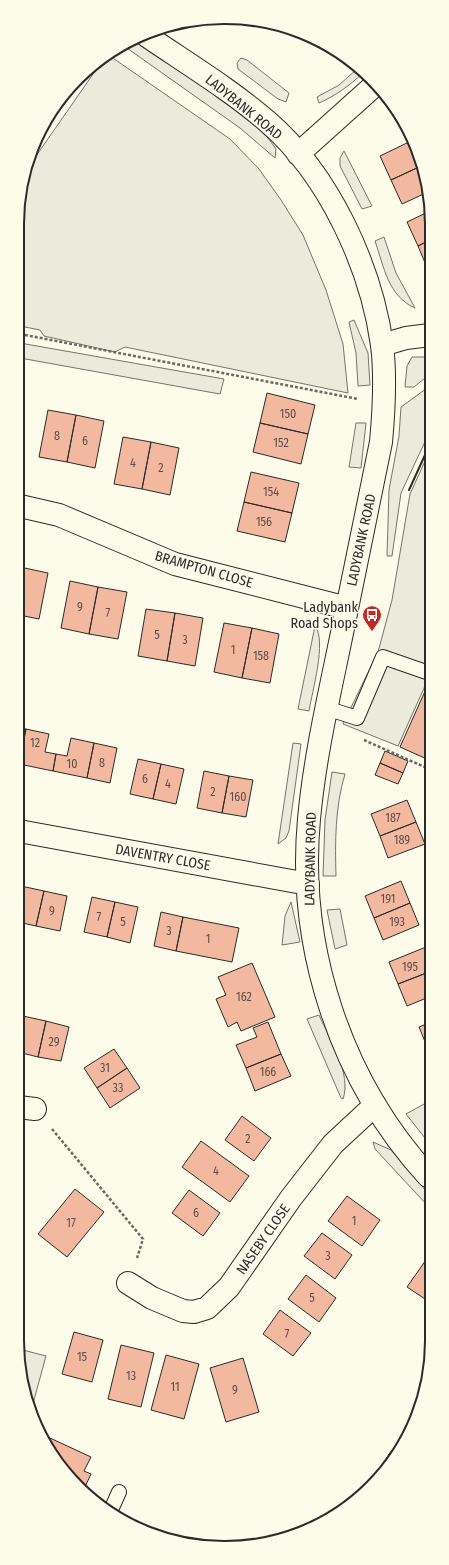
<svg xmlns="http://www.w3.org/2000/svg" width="449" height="1565" font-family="'Fira Sans Condensed',sans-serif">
<rect width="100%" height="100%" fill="#fdfbea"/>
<path fill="#ecebdb" stroke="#74746e" d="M138,40L248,119L268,138L276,149L275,158L240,128L124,46Z
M107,54L230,139L259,169L281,200L303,235L326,290L343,344L348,393L125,347L115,352L44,336L40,330L20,326L21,184L27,169Z
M241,58L247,60L289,93L286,102L278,99L238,69L237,63Z
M357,69L363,73C349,86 335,96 319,103L317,97L339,85Z
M344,151L372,206L362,209L340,166V158Z
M384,237L396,273L415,308C388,296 384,267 375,241Z
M354,320L368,353L370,385L358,386L356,353L349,322Z
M20,343L224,379L220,394L20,358Z
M412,357H430V374L414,387H405L407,366Z
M430,386V431L401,493L392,556H387L389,490L399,436L401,407Z
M356,423H366L361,468L349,467Z
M315,626C327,641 312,692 309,711L298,709Z
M293,743L301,744L289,831L286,838L278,844Z
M332,772L345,774C335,807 335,842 336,876H323L325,820Z
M291,902L300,942L282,945L285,916Z
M340,909L347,945L335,949L327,910Z
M319,1015C329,1038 352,1074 343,1099L341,1098L307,1019Z
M426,1103L429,1107L428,1142L406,1114Z
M373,1142L391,1150L428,1193V1206L375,1149Z
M19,1349L46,1356L31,1411Z"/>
<path fill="#eceadb" stroke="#74746e" d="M430,450L429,677L398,746L343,724L378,652L392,600L410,494Z"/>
<path fill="#f2b8a0" stroke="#2b2b2b" d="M413,140L421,166L391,180L380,156Z
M421,166L428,192L402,204L391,180Z
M430,211V240L418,246L407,222Z
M430,240V269L428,270L418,246Z
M267,393L315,405L308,434L260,423Z
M20,406H24L20,425Z
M48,410L76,415L67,462L39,457Z
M76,415L104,421L95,468L67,462Z
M260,423L308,434L301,464L253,452Z
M123,437L151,442L142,489L114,484Z
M151,442L179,448L170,495L142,489Z
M251,472L299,483L292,513L244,502Z
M244,502L292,513L285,542L237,531Z
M20,567L48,573L39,619L19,615Z
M70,581L98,587L89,634L61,628Z
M98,587L127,592L118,639L89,634Z
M146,609L175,613L167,661L138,656Z
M175,613L203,618L195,666L167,661Z
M224,623L252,628L242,678L214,672Z
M252,628L279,634L270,683L242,678Z
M426,689L429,690V760L400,747Z
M19,728L26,729L19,762Z
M26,729L49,734L45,752L56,754L53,771L19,764Z
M71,738L94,743L87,778L53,771L56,754L67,756Z
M94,743L117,748L110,783L87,778Z
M385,751L408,761L403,773L380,763Z
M138,759L161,764L153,799L130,794Z
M380,763L403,773L398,784L375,775Z
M161,764L184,769L176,804L153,799Z
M204,771L229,776L222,813L197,808Z
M229,776L253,780L246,817L222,813Z
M407,800L416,822L380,836L371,814Z
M416,822L425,844L388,858L380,836Z
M401,881L410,903L374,918L365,896Z
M21,886L44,891L36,926L18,922L19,897Z
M44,891L67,896L60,931L36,926Z
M92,897L115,902L107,937L84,932Z
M115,902L138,907L130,943L107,937Z
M410,903L419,925L383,940L374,918Z
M161,912L183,917L176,951L154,946Z
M183,917L239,928L232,962L176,951Z
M426,947L429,956V972L398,984L389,962Z
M252,963L275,1017L241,1031L237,1022L228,1027L216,999L226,995L218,977Z
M429,972V997L407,1006L398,984Z
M23,1016L46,1021L38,1057L18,1052V1039Z
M46,1021L69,1027L61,1061L38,1057Z
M268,1022L281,1054L246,1068L236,1045L257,1037L253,1028Z
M429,1023V1049H428L419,1027Z
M114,1049L127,1068L97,1088L84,1068Z
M281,1054L291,1076L255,1091L246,1068Z
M127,1068L140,1088L110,1108L97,1088Z
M242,1116L271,1138L254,1161L225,1140Z
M201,1141L249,1176L230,1202L182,1167Z
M75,1189L104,1212L67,1257L38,1234Z
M189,1190L220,1213L203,1236L172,1213Z
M347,1196L380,1220L362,1246L328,1221Z
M322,1233L352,1255L335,1279L304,1256Z
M428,1257V1301L407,1287Z
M306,1275L336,1298L319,1322L288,1299Z
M280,1310L311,1333L293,1356L263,1334Z
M74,1332L103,1340L92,1382L62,1374Z
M121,1345L154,1353L141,1407L108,1399Z
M166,1355L199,1364L184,1419L151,1410Z
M243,1358L259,1412L226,1422L210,1368Z
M50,1438L91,1457L84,1471L91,1474L84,1489L69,1477L47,1443Z
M392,1450L396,1453L379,1473L377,1472Z
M377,1472L379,1473L360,1493Z"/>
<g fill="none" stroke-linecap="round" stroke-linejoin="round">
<g stroke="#2b2b2b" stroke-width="16">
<path id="lane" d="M326,708L357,718L383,657L429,673
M111,1510L119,1492"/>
</g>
<g stroke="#2b2b2b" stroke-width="24">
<path id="street" d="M298,154L376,84
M382,345L406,338L430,335
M20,506L59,515L175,564L347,608
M19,831L308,884
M18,1107L35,1109
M128,1283L152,1298L183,1311L194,1312L207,1308L229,1287L291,1198L333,1144L375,1105"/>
</g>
<g stroke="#2b2b2b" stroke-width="24">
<path id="secondary" d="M147,36C188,64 231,90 268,122C329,175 371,266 382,345C386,377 384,410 381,442C368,504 356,566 343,628C330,692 315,754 309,819C297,948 341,1081 428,1176"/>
</g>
<path stroke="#6a6964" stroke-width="2.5" stroke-dasharray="3 2" stroke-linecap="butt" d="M42,134L68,93
M20,334L358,399
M364,740L429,769
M52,1129L143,1239L137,1258"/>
<use href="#lane" stroke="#fdfbea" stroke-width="14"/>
<use href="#street" stroke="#fdfbea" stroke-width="22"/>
<use href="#secondary" stroke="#fdfbea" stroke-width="22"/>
<path stroke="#2b2b2b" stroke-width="2" d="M409,490L430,444"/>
</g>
<defs>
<g id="bus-pin" transform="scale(1)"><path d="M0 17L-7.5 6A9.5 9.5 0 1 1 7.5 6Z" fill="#c62828" stroke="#fdfbea"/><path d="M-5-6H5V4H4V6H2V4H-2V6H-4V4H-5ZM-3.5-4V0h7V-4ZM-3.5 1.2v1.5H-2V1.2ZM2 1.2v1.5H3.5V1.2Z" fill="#fff"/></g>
</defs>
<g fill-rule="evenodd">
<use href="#bus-pin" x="372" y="615"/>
</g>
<g text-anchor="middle" stroke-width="3" stroke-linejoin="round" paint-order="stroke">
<g font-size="12" fill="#5d4e48">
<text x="288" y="418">150</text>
<text x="57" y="440">8</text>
<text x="85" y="445">6</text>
<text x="281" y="447">152</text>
<text x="133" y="467">4</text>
<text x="161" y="472">2</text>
<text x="271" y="496">154</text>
<text x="264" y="526">156</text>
<text x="80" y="611">9</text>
<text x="108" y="617">7</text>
<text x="157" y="639">5</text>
<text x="185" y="644">3</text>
<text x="233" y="654">1</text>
<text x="261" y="660">158</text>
<text x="35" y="747">12</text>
<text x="102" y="767">8</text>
<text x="72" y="768">10</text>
<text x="145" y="783">6</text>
<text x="168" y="788">4</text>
<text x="213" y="796">2</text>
<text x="238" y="801">160</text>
<text x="393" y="822">187</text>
<text x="402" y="844">189</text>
<text x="388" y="903">191</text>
<text x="52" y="915">9</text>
<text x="99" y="921">7</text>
<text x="123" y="926">5</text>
<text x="397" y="926">193</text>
<text x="169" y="935">3</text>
<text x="208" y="943">1</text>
<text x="410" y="971">195</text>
<text x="244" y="1001">162</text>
<text x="54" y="1046">29</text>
<text x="105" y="1072">31</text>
<text x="268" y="1076">166</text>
<text x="118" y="1092">33</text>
<text x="248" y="1143">2</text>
<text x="216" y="1175">4</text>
<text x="196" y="1217">6</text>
<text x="354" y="1225">1</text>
<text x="71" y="1227">17</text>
<text x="328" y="1260">3</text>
<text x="312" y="1302">5</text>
<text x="287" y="1338">7</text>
<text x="82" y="1361">15</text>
<text x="131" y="1380">13</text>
<text x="175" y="1391">11</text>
<text x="235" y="1394">9</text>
</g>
<g font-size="14" fill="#2b2b2b" stroke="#fdfbea">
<text transform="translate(244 107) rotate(39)" y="5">LADYBANK ROAD</text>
<text transform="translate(361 540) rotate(-78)" y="5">LADYBANK ROAD</text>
<text transform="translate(204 569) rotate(16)" y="5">BRAMPTON CLOSE</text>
<text transform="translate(163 857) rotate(10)" y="5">DAVENTRY CLOSE</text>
<text transform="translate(310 859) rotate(-89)" y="5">LADYBANK ROAD</text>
<text transform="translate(263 1239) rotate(-55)" y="5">NASEBY CLOSE</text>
</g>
<g font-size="14" fill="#2b2b2b" stroke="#fdfbea" text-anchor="end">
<text x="358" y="612">Ladybank<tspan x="358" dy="16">Road Shops</tspan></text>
</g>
</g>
<path d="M0 0H449V1565H0ZM224 24H225A200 200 0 0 1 425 224V1341A200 200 0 0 1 225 1541H224A200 200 0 0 1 24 1341V224A200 200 0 0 1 224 24Z" fill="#fdfbea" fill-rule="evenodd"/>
<path fill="none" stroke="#2b2b2b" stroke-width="2" d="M224 24H225A200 200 0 0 1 425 224V1341A200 200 0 0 1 225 1541H224A200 200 0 0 1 24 1341V224A200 200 0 0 1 224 24Z"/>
</svg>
